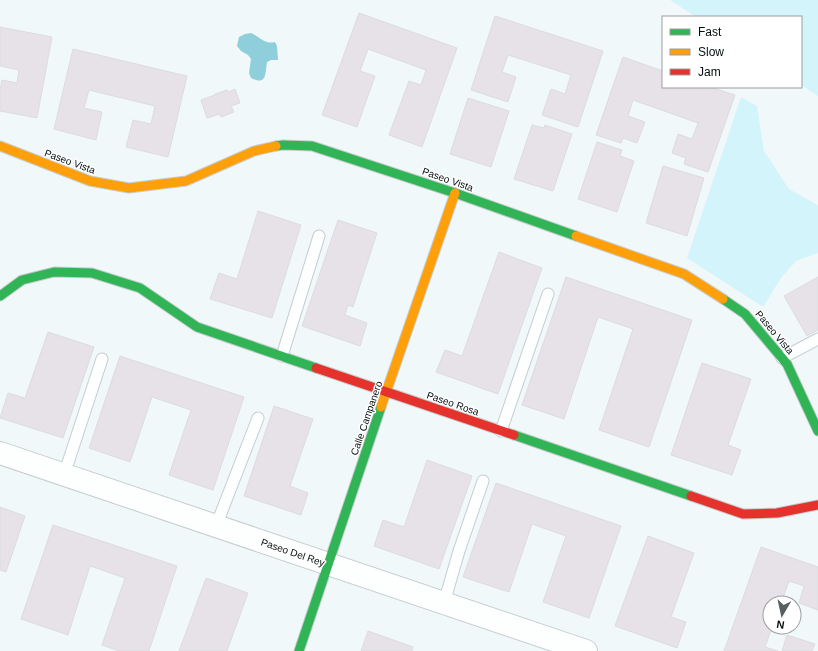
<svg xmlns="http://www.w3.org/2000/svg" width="818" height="651" font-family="Arial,sans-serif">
<rect width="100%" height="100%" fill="#f1f8fa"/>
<path fill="#d4f4fb" d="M670,0H818V96L801,85V17H696Z
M741,97L757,106L764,151L789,189L818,205V253L796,261L781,278L763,307L687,258Z"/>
<path fill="#8fcedb" d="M251,33C259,36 265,45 275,42L277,46L278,60H271L267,62C265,74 267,86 251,78L249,73L251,59L248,55L241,51L237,46L239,37L245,34Z"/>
<path fill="#e6e2e8" stroke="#dcdcdf" d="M359,13L457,48L422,147L389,135L409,81L421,85L426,70L368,49L360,71L375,76L357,127L322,115Z
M495,16L603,51L578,127L542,115L551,89L565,94L571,75L508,55L502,72L516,77L508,102L471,90Z
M0,27L52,37L37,118L0,111V90L2,80L17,83L19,70L0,66Z
M73,49L187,76L168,157L126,147L133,120L151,124L155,106L89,90L84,108L102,112L96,140L54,129Z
M623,57L663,71V87H710L735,95L708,172L684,164L686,158L672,153L678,134L692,139L698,123L633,100L628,116L645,122L637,143L623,138L621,143L596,135Z
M235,89L240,103L231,106L234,112L221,117L220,114L207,118L201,100L215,95V94L227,90L228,92Z
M468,98L509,111L491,167L450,154Z
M532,125L544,128L545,125L572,134L553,191L514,179Z
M597,142L622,150L620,156L634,161L617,212L578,199Z
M663,166L704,178L687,236L646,223Z
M258,211L301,225L272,318L210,299L219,273L237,279Z
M338,220L377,233L353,307L348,305L345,315L367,323L360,346L302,326Z
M499,252L542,268L498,394L436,372L445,350L462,356Z
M566,277L692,320L649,447L599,430L633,329L598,317L564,419L522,405Z
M818,277V330L807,336L784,296Z
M48,332L94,347L63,438L0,418L8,393L25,398Z
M120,356L244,397L213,490L169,475L191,410L152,397L130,462L89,448Z
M702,363L751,379L728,445L741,450L732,475L671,455Z
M274,406L313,419L290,486L308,493L301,515L244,496Z
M427,460L472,476L439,569L374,546L383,520L404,527Z
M496,483L621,526L589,618L543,602L566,536L532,524L509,592L463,577Z
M0,507L25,516L6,572L0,570Z
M53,525L177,566L149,651H119L102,645L125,578L90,566L68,635L21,619Z
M648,536L694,553L671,617L686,622L677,648L615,626Z
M761,547L818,567V610L799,603L804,586L789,581L781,603H770V627H772L765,647L778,651H724Z
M206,578L248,593L227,651H179Z
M368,631L413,647L412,651H361Z
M787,635L815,644L812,651H782Z"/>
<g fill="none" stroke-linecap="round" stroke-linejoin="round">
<g stroke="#c6cdcf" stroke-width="13">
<path id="lane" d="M282,356L319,236
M782,358L818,339
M501,431L548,294
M64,475L102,359
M216,526L258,418
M444,603L459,551L483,481"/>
</g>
<g stroke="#c6cdcf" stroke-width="24">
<path id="street" d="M0,453L586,651"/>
</g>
<g stroke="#c6cdcf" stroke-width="11">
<path id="fast" d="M276,146L283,145L312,146L455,193L576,236
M0,296L22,280L54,272L92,273L140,288L197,327L316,368
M723,299L745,314L787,364L818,431
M514,435L691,496
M299,651L381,407"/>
</g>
<g stroke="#c6cdcf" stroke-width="11">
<path id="slow" d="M0,146L90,181L129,188L186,181L254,151L276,146
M576,236L684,274L723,299
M381,407L455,193"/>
</g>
<g stroke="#c6cdcf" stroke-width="11">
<path id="jam" d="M316,368L514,435
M691,496L743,514L777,513L818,505"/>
</g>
<use href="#lane" stroke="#fdfefe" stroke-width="11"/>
<use href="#street" stroke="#fdfefe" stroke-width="22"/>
<use href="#fast" stroke="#30b455" stroke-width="9"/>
<use href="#slow" stroke="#ff9f0a" stroke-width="9"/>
<use href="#jam" stroke="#e5322d" stroke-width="9"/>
</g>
<g text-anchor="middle" stroke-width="3" stroke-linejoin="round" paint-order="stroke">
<g font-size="10" fill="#060d0f" stroke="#fff">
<text transform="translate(70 161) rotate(20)" y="4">Paseo Vista</text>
<text transform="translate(448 179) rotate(19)" y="4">Paseo Vista</text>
<text transform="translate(775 332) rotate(50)" y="4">Paseo Vista</text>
<text transform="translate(453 403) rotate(19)" y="4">Paseo Rosa</text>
<text transform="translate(366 418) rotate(-71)" y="4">Calle Campanero</text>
<text transform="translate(293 552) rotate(19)" y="4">Paseo Del Rey</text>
</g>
</g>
<rect x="662" y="16" width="140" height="72" fill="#ffffff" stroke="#9b9e9f"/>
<rect x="670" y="29" width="20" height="6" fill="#30b455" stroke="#9b9e9f"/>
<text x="698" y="36" font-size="12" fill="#060d0f">Fast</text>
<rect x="670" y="49" width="20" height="6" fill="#ff9f0a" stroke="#9b9e9f"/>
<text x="698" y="56" font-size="12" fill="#060d0f">Slow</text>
<rect x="670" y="69" width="20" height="6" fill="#e5322d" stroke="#9b9e9f"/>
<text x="698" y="76" font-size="12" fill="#060d0f">Jam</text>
<g transform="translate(782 615) rotate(189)"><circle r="19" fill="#ffffff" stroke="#9b9e9f"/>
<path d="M0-3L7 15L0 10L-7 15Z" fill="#585f61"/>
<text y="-6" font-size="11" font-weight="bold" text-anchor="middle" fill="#060d0f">N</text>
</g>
</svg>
